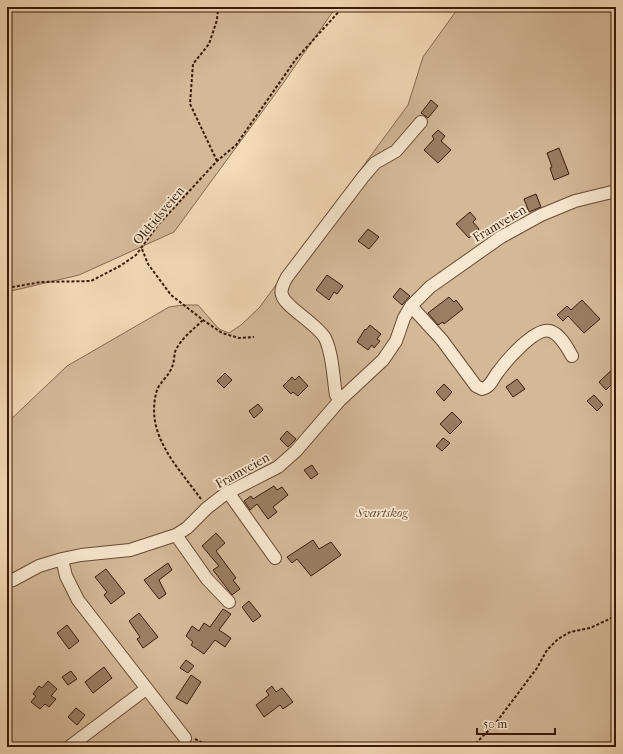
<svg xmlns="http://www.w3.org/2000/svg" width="623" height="754" font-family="'IM FELL French Canon',serif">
<rect width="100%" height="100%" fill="#f4dab7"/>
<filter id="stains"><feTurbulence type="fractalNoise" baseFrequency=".005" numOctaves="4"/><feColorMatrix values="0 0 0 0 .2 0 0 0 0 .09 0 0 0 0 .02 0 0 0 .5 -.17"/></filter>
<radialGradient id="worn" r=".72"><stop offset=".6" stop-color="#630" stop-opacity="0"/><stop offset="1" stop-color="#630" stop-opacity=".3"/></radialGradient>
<path fill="#d4b999" stroke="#866a50" d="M7,7H336L284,82L174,232L79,275L7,292Z
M459,7H616V747H7V423L67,366L169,307L183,305H198L219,329L229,333L241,325L259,308L408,105L423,57Z"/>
<path fill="#9a7e63" stroke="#391a07" d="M431,100L438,106L428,118L421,113Z
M438,130L445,136L441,141L451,150L438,163L424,150L434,139L432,136Z
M559,148L569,174L554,180L550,168L552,167L547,153Z
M536,194L541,207L529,212L524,199Z
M470,212L476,219L473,222L479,229L469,238L456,224Z
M368,229L379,237L369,249L358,241Z
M327,275L343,286L337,294L334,292L329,300L316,290Z
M400,288L410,296L402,305L393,297Z
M449,297L454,302L456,300L463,309L444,324L443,322L438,325L428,313Z
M582,300L600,319L584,333L568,316L563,321L557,315L567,306L571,310Z
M370,325L381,334L377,339L380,341L374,348L372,345L368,350L357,342L365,329L366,330Z
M616,366V390L611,385L606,390L599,382Z
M225,373L232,380L224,388L217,381Z
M299,376L308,386L298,396L293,392L291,394L283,386L292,377L295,380Z
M517,379L525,389L513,397L506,387Z
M444,384L452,392L444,401L436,392Z
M594,395L603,405L597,411L587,401Z
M258,404L263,410L254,418L249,411Z
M452,412L462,422L450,434L440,424Z
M287,431L296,439L288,447L280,439Z
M443,438L450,443L442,451L436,446Z
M312,465L318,474L311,479L304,470Z
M274,486L277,490L282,487L288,495L273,507L277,512L268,519L257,504L250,510L244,501L251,496L253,499Z
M216,533L225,543L216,551L236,578L233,580L240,589L232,595L213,570L219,566L202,546Z
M313,540L319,549L331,542L341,555L311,576L297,559L292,563L287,557Z
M168,563L172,570L159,580L166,594L159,599L144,580Z
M106,569L125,593L111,604L104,595L107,592L95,577Z
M249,601L261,616L253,622L242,607Z
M223,609L231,614L219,630L231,638L225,647L215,640L204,654L191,645L193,642L186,636L192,626L199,631L204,623L210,627Z
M139,613L158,637L143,648L137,639L140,637L129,621Z
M67,625L79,641L69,649L57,633Z
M186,660L194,666L188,673L180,668Z
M104,667L112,678L93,693L85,682Z
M71,671L77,679L68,685L62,677Z
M191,675L201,682L187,704L176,698Z
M48,681L57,689L51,696L56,699L49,707L45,704L40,709L31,702L36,696L33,694L39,686L42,688Z
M272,686L276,692L282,688L293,702L283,709L280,705L264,717L256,705L269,695L266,691Z
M76,708L85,715L77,725L68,717Z"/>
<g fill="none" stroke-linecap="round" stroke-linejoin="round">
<g stroke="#684a33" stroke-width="14">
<path id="minor" d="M411,306L442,340L476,386L482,389C491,387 493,378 498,372C506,361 535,327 550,331C560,334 567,347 572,356
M340,400L336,395C333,377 333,355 325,338C316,323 285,307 282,295C280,289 284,283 287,277L363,177L375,163L396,151L421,122
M228,492L275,558
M176,535L207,579L229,602
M62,559L66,576L78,600L185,738
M7,581L13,580L39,566L62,559L81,555L130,550L176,535L187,528L207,508L225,494L278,467L296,451L340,400L383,360L396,341L404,318L411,306L430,287L501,237L541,215L575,201L616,191
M69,747L146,689"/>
</g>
<path stroke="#391a07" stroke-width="2" stroke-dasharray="3 2" stroke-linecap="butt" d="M217,161L190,104L193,64L209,44L217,20L218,7
M142,249L148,264L171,295L203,320L222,333L239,338L254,337
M7,288L41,282L91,281L120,266L136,255L158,225L217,161L236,145L296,59L343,7
M201,499C177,466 144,434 157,390C160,382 169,376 172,367C174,363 174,357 175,352C180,339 194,329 203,320
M195,739L211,747
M472,747L495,724L537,668L547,650L558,639L570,632L590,628L616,616"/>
<use href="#minor" stroke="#f8e7d0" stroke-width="12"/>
</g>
<g text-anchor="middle" stroke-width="3.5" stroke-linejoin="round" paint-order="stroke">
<g font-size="13" fill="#391a07" stroke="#f8e7d0">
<text transform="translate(158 215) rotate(-50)" y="5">Oldtidsveien</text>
<text transform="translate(499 223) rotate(-31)" y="5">Framveien</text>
<text transform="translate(242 470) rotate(-29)" y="5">Framveien</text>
</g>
<g font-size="13" font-style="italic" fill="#684a33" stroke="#f8e7d0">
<text x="382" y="517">Svartskog</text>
</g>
</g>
<rect width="623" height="754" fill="none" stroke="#f4dab7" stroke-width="24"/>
<rect x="8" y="8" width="607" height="738" fill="none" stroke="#391a07" stroke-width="2"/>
<rect x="12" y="12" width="599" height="730" fill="none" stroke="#391a07"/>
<path d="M477 728v6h78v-6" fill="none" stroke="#391a07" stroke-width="2"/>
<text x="483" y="728" font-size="12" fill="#391a07" stroke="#f8e7d0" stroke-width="3" paint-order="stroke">50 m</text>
<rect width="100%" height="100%" filter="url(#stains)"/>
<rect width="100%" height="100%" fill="url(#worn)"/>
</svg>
